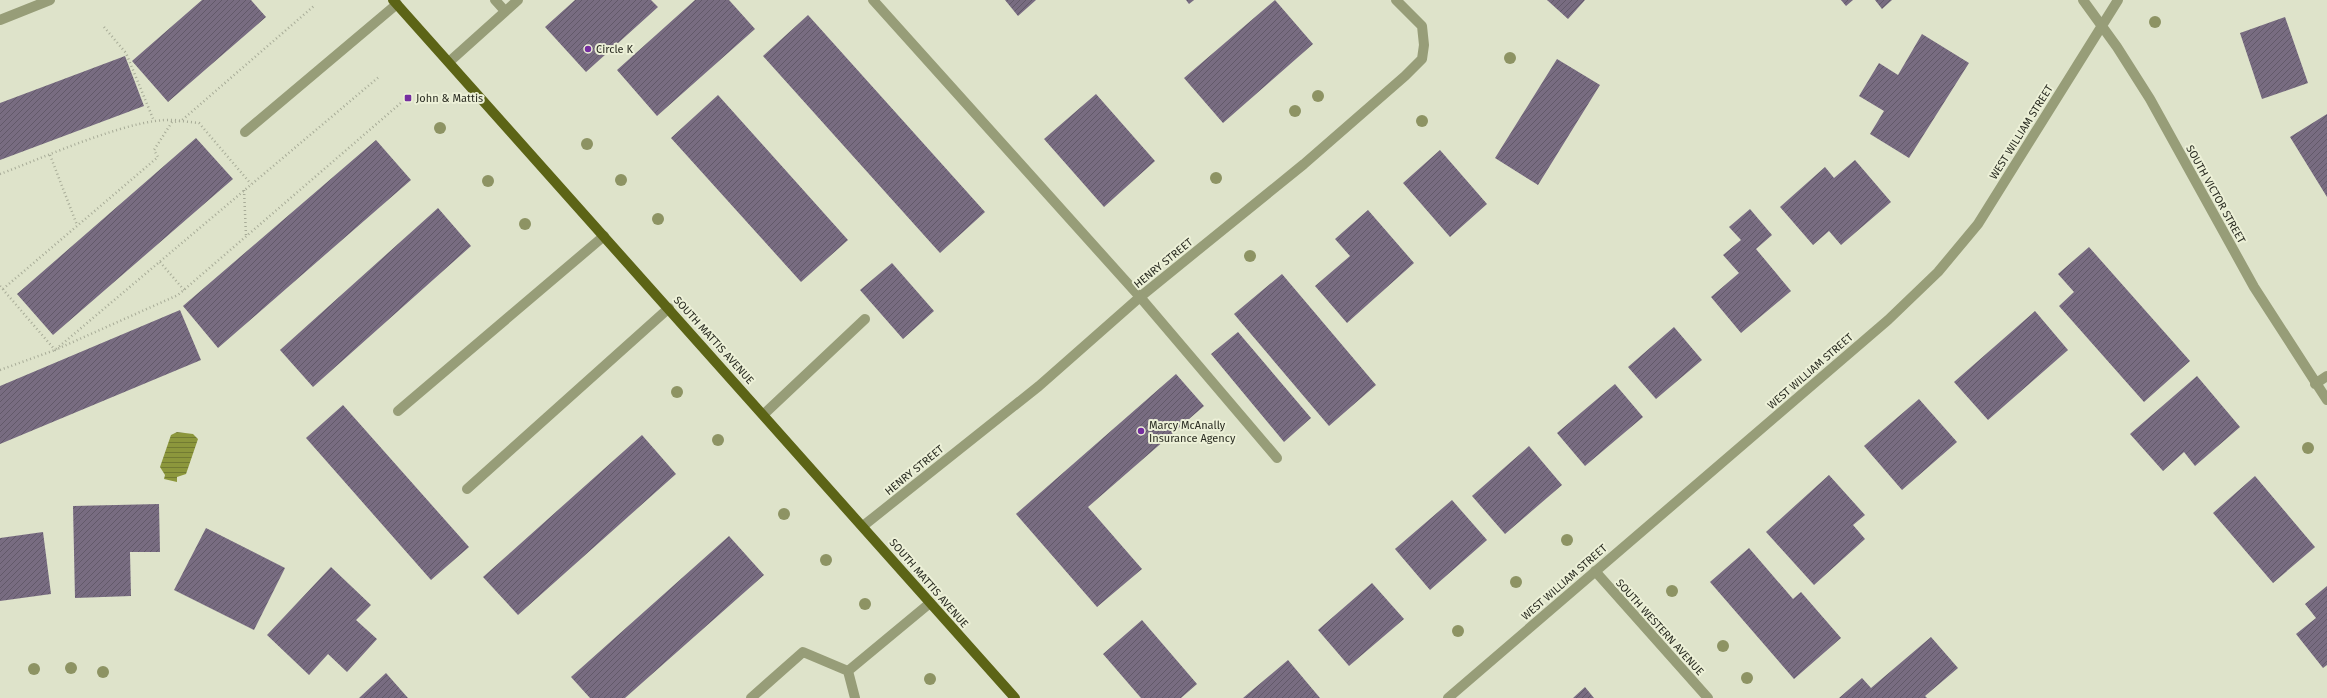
<svg xmlns="http://www.w3.org/2000/svg" width="2327" height="698" font-family="'Fira Sans',sans-serif">
<defs>
<pattern id="water-rules" width="6" height="5" patternUnits="userSpaceOnUse"><rect width="6" height="5" fill="#8c973c"/><path d="M0 2.5h6" fill="none" stroke="#727b32"/></pattern>
<pattern id="building-hatch" width="6" height="6" patternUnits="userSpaceOnUse"><rect width="6" height="6" fill="#786c81"/><path d="M-1 1l2-2M0 6l6-6M5 7l2-2" fill="none" stroke="#625969"/></pattern>
</defs>
<rect width="100%" height="100%" fill="#dee3ca"/>
<path fill="url(#water-rules)" d="M177,432L193,434L198,439L186,474L177,477V482L164,479L165,475L160,467L171,435Z"/>
<path fill="url(#building-hatch)" d="M202,0H251L266,17L168,102L132,61Z
M575,0H651L658,7L586,72L545,27Z
M695,0H729L755,29L657,116L617,70Z
M1005,0H1036L1018,16Z
M1186,0H1194L1189,4Z
M1275,0L1313,44L1223,123L1184,78Z
M1547,0H1585L1568,19Z
M1841,0H1853L1846,6Z
M1875,0H1892L1882,9Z
M808,15L985,212L940,253L763,56Z
M2285,17L2308,83L2262,99L2240,33Z
M1922,34L1969,63L1909,158L1870,134L1884,111L1859,96L1879,63L1898,75Z
M125,56L144,106L0,160V103Z
M1557,59L1600,85L1538,185L1495,158Z
M1096,94L1155,161L1104,207L1044,139Z
M718,95L848,240L801,282L671,138Z
M2327,114V197L2290,137Z
M196,138L233,179L53,335L17,294Z
M376,140L411,180L218,348L183,306Z
M1440,150L1487,204L1450,237L1403,183Z
M1855,160L1891,202L1841,245L1829,231L1813,245L1780,207L1825,167L1834,178Z
M438,208L471,246L313,387L280,350Z
M1750,209L1772,235L1756,249L1791,291L1741,333L1711,297L1739,273L1723,255L1741,240L1729,227Z
M1368,210L1414,263L1347,323L1315,286L1350,256L1335,239Z
M2089,247L2190,361L2144,402L2059,306L2074,292L2058,274Z
M892,263L934,311L903,339L860,290Z
M1282,274L1376,385L1329,426L1234,314Z
M180,310L201,360L0,444V386Z
M2035,311L2068,350L1988,420L1954,382Z
M1674,327L1702,360L1656,399L1628,367Z
M1238,332L1311,418L1284,442L1211,354Z
M1176,374L1204,406L1088,507L1142,569L1097,607L1016,514Z
M2197,376L2240,427L2195,466L2184,452L2163,471L2130,434Z
M1615,384L1643,417L1585,466L1557,433Z
M1919,399L1957,442L1902,490L1864,446Z
M343,405L469,547L431,580L306,438Z
M642,435L676,474L518,615L483,577Z
M1529,446L1562,485L1505,534L1472,496Z
M1829,475L1865,515L1853,525L1865,539L1814,585L1766,532Z
M2255,476L2315,547L2273,583L2213,513Z
M1452,500L1487,540L1430,590L1395,549Z
M159,504L160,552H130L131,596L75,598L73,506Z
M206,528L285,568L254,630L174,590Z
M43,532L51,594L0,601V538Z
M729,536L764,575L625,698H590L571,677Z
M1749,548L1793,599L1801,592L1841,638L1794,679L1710,582Z
M331,567L371,605L356,620L377,639L347,672L328,654L309,675L267,635Z
M1372,583L1404,619L1349,666L1318,630Z
M2327,586V665L2323,668L2296,634L2316,618L2305,604Z
M1142,620L1197,684L1181,698H1141L1103,654Z
M1931,637L1958,668L1925,696L1927,698H1839L1862,678L1871,688Z
M1288,660L1320,698H1243Z
M386,673L408,698H359Z
M1585,687L1594,698H1573Z"/>
<g fill="none" stroke-linecap="round" stroke-linejoin="round">
<path stroke="#a7ab97" stroke-width="2.5" stroke-dasharray="1 3" stroke-linecap="butt" d="M104,27L126,53L154,121
M50,155L77,225
M0,174C41,159 142,112 181,121L315,5
M244,190L246,235
M160,262L184,290
M0,286L55,350L178,295L402,102
M3,289L158,157L154,150L172,122L181,121L199,123L251,184
M0,370L55,350L380,76"/>
<path stroke="#979d78" stroke-width="10" d="M495,0L505,11
M873,0L1140,297L1277,458
M2083,0L2117,47L2150,99L2254,287L2327,400
M0,20L50,0
M449,62L518,0
M245,132L397,4
M2315,384L2327,376
M398,411L604,236
M764,414L865,319
M467,489L669,308
M863,526L1039,386L1140,297L1304,164L1405,76L1422,59L1424,45L1422,26L1396,0
M1595,571L1708,698
M848,671L930,603
M848,671L855,698
M751,698L803,652L848,671
M1448,698L1888,320L1938,272L1978,224L2118,0"/>
<path stroke="#5c6416" stroke-width="10" d="M393,0L1015,698"/>
</g>
<g fill="#8d9363">
<circle cx="2155" cy="22" r="6"/>
<circle cx="1510" cy="58" r="6"/>
<circle cx="1318" cy="96" r="6"/>
<circle cx="1295" cy="111" r="6"/>
<circle cx="1422" cy="121" r="6"/>
<circle cx="440" cy="128" r="6"/>
<circle cx="587" cy="144" r="6"/>
<circle cx="1216" cy="178" r="6"/>
<circle cx="621" cy="180" r="6"/>
<circle cx="488" cy="181" r="6"/>
<circle cx="658" cy="219" r="6"/>
<circle cx="525" cy="224" r="6"/>
<circle cx="1250" cy="256" r="6"/>
<circle cx="677" cy="392" r="6"/>
<circle cx="718" cy="440" r="6"/>
<circle cx="2308" cy="448" r="6"/>
<circle cx="784" cy="514" r="6"/>
<circle cx="1567" cy="540" r="6"/>
<circle cx="826" cy="560" r="6"/>
<circle cx="1516" cy="582" r="6"/>
<circle cx="1672" cy="591" r="6"/>
<circle cx="865" cy="604" r="6"/>
<circle cx="1458" cy="631" r="6"/>
<circle cx="1723" cy="646" r="6"/>
<circle cx="71" cy="668" r="6"/>
<circle cx="34" cy="669" r="6"/>
<circle cx="103" cy="672" r="6"/>
<circle cx="1747" cy="678" r="6"/>
<circle cx="930" cy="679" r="6"/>
</g>
<g fill="#752da0" stroke="#ecf0d7" stroke-width="1.5">
<circle cx="588" cy="49" r="4"/>
<rect x="404" y="94" width="8" height="8" rx="2"/>
<circle cx="1141" cy="431" r="4"/>
</g>
<g text-anchor="middle" stroke-width="4" stroke-linejoin="round" paint-order="stroke">
<g font-size="11" fill="#292b21" stroke="#ecf0d7" text-anchor="start">
<text x="596" y="53">Circle K</text>
<text x="416" y="102">John &amp; Mattis</text>
<text x="1149" y="429">Marcy McAnally<tspan x="1149" dy="13">Insurance Agency</tspan></text>
</g>
<g font-size="11" fill="#292b21" stroke="#ecf0d7">
<text transform="translate(2021 132) rotate(-58)" y="4">WEST WILLIAM STREET</text>
<text transform="translate(2216 194) rotate(61)" y="4">SOUTH VICTOR STREET</text>
<text transform="translate(1163 263) rotate(-39)" y="4">HENRY STREET</text>
<text transform="translate(714 340) rotate(48)" y="4">SOUTH MATTIS AVENUE</text>
<text transform="translate(1810 371) rotate(-41)" y="4">WEST WILLIAM STREET</text>
<text transform="translate(914 470) rotate(-39)" y="4">HENRY STREET</text>
<text transform="translate(1564 582) rotate(-41)" y="4">WEST WILLIAM STREET</text>
<text transform="translate(929 583) rotate(49)" y="4">SOUTH MATTIS AVENUE</text>
<text transform="translate(1660 627) rotate(48)" y="4">SOUTH WESTERN AVENUE</text>
</g>
</g>
</svg>
